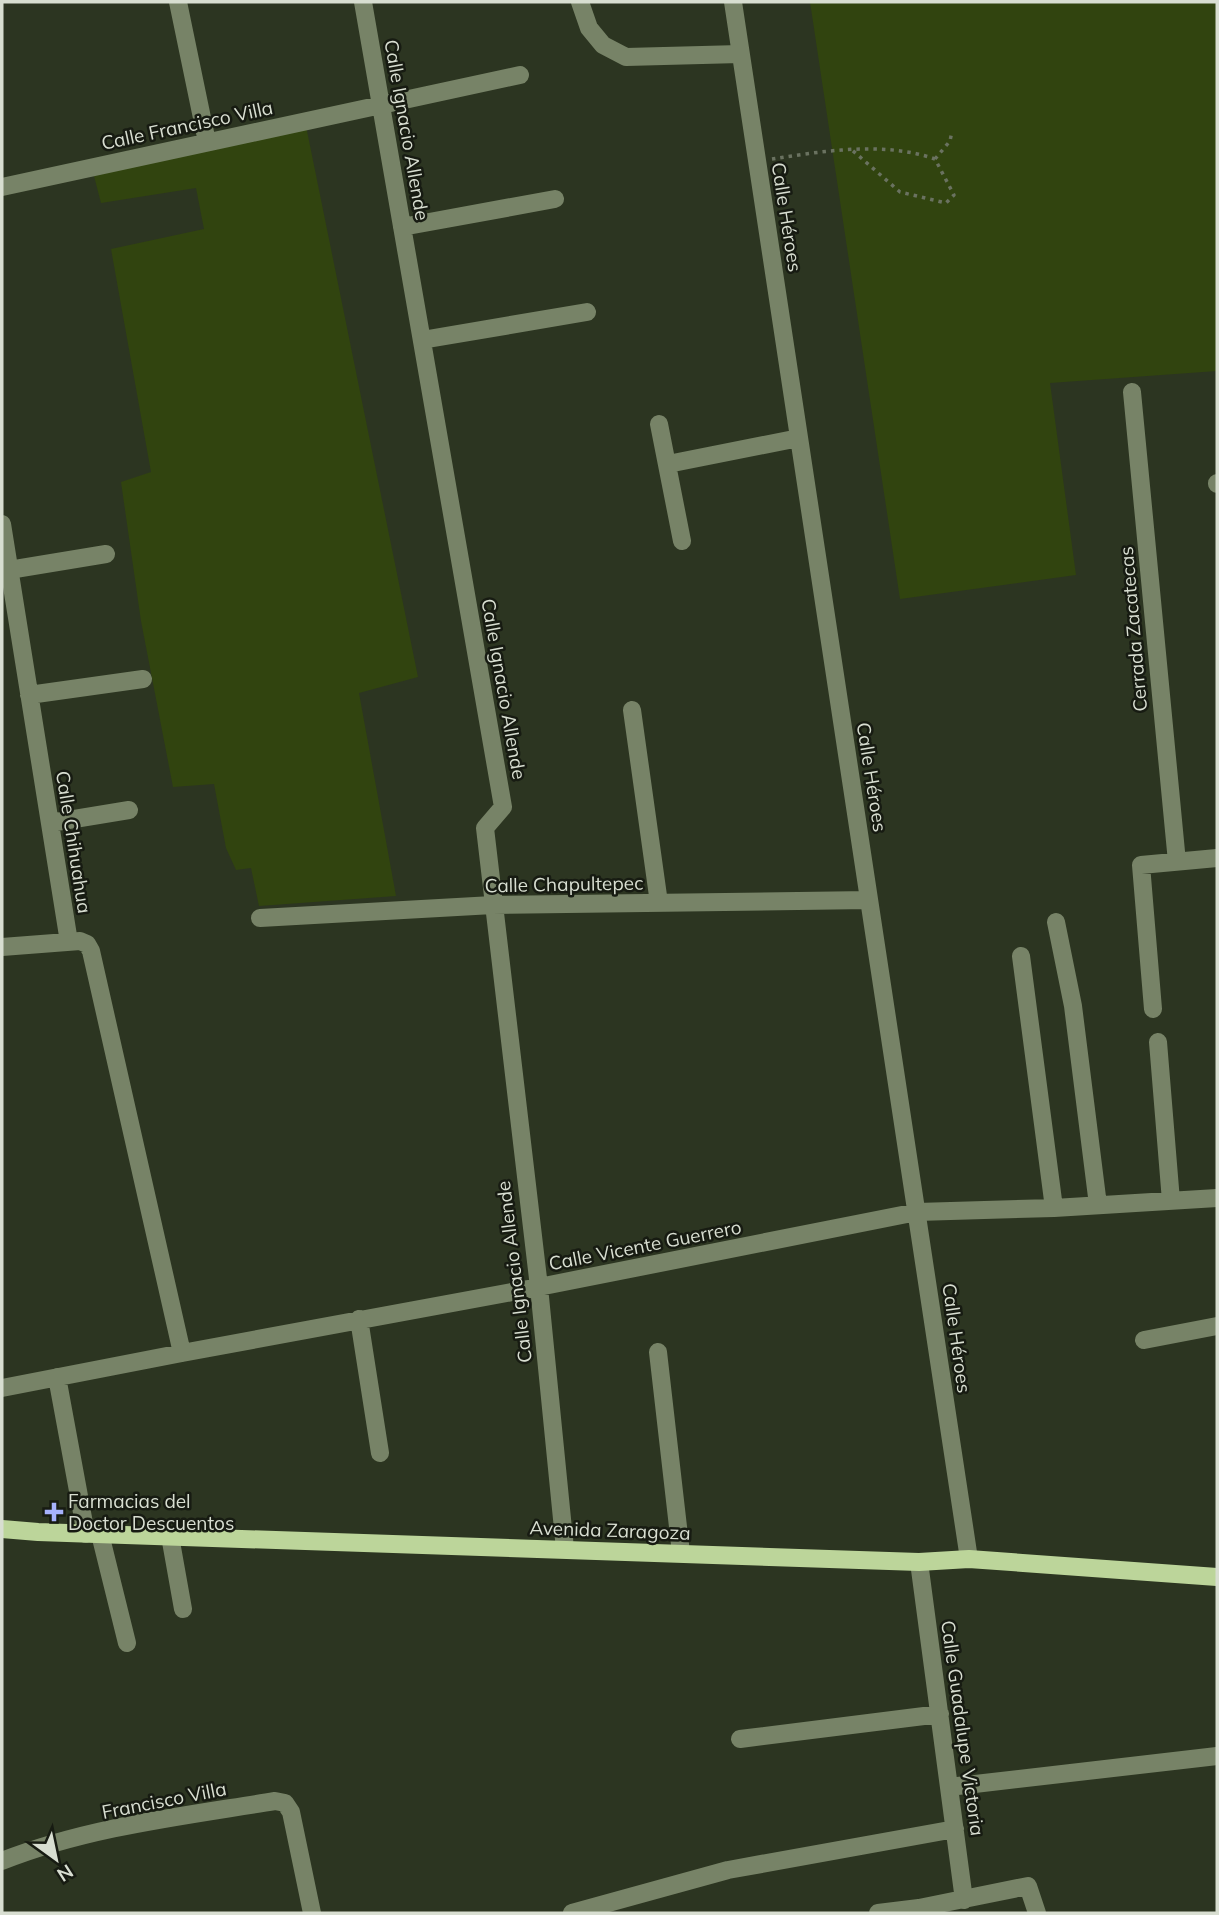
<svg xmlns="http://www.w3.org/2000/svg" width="1219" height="1915" font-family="Mulish,sans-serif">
<rect width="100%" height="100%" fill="#2c3521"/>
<path fill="#31440f" d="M810,2H1217V371L1050,383L1076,575L900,599Z
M306,126L418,677L359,693L396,896L259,906L251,868L236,870L226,848L214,784L173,787L141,621L121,482L151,472L111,249L204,229L196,188L101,203L94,176Z"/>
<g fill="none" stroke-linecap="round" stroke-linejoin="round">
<path stroke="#6a7260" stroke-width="3.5" stroke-dasharray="3.5 5" stroke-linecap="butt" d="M772,159C824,151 884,141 935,159L954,195L946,203L900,192L852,150
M935,159L950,141L952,131"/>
<path stroke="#778367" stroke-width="18" d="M178,2L207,142
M363,2L503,807L485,828L539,1287L565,1549
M580,2L589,28L603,45L626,57L740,54
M733,2L969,1559
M2,187L520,75
M402,227L555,199
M422,340L587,312
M1132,392L1177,862
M659,424L682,541
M668,464L799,438
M1217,483V484
M2,524L69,942
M9,570L106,554
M29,695L143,679
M632,710L659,903
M50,823L129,810
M260,918L493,905L869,900
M1056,922L1073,1006L1098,1205
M2,947L80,941L87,944L91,951L182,1353
M1021,956L1054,1208
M1153,1009L1141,865L1217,858
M1158,1042L1171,1201
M359,1319L380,1453
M1144,1340L1217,1326
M658,1352L681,1553
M57,1377L86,1534
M2,1388L182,1353L539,1287L917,1212L1054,1208L1217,1198
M100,1534L127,1643
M170,1536L183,1609
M919,1562L964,1900
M740,1739L940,1714
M949,1787L1217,1756
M2,1861C87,1827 184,1816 275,1801L285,1803L291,1812L312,1913
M572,1913L728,1870L955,1829
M878,1913L919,1908L1028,1886L1037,1913"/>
<path stroke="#bcd59a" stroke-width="18" d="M2,1529L38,1532L919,1562L969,1559L1217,1577"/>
</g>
<path fill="#a6b1fc" stroke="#171b12" stroke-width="2.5" d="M50.5 1501.5h7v7h7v7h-7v7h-7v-7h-7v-7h7z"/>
<g text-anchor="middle" stroke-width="5" stroke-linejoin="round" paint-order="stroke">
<g font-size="19" fill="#d8ded1" stroke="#171b12">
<text transform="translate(187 125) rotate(-12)" y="7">Calle Francisco Villa</text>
<text transform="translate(407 130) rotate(80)" y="7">Calle Ignacio Allende</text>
<text transform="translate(787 217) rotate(81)" y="7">Calle Héroes</text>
<text transform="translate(1133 629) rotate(-95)" y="7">Cerrada Zacatecas</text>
<text transform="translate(504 689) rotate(80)" y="7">Calle Ignacio Allende</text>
<text transform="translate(872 777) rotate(81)" y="7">Calle Héroes</text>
<text transform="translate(74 842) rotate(81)" y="7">Calle Chihuahua</text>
<text transform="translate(564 884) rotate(-1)" y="7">Calle Chapultepec</text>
<text transform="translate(645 1245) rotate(-11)" y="7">Calle Vicente Guerrero</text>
<text transform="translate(514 1272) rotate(-97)" y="7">Calle Ignacio Allende</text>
<text transform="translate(957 1338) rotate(82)" y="7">Calle Héroes</text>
<text transform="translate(610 1530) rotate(2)" y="7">Avenida Zaragoza</text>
<text transform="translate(963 1728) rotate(82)" y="7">Calle Guadalupe Victoria</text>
<text transform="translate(164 1800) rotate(-11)" y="7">Francisco Villa</text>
</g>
<g font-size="19" fill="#d8ded1" stroke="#171b12" text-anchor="start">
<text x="68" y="1508">Farmacias del<tspan x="68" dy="22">Doctor Descuentos</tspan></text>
</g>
</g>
<rect width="1219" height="1915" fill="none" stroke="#d8ded1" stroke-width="7"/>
<g transform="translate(56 1859) rotate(147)" stroke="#171b12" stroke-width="5" paint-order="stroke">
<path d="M0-5L12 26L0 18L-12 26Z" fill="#d8ded1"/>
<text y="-10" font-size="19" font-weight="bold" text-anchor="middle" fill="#d8ded1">N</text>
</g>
</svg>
